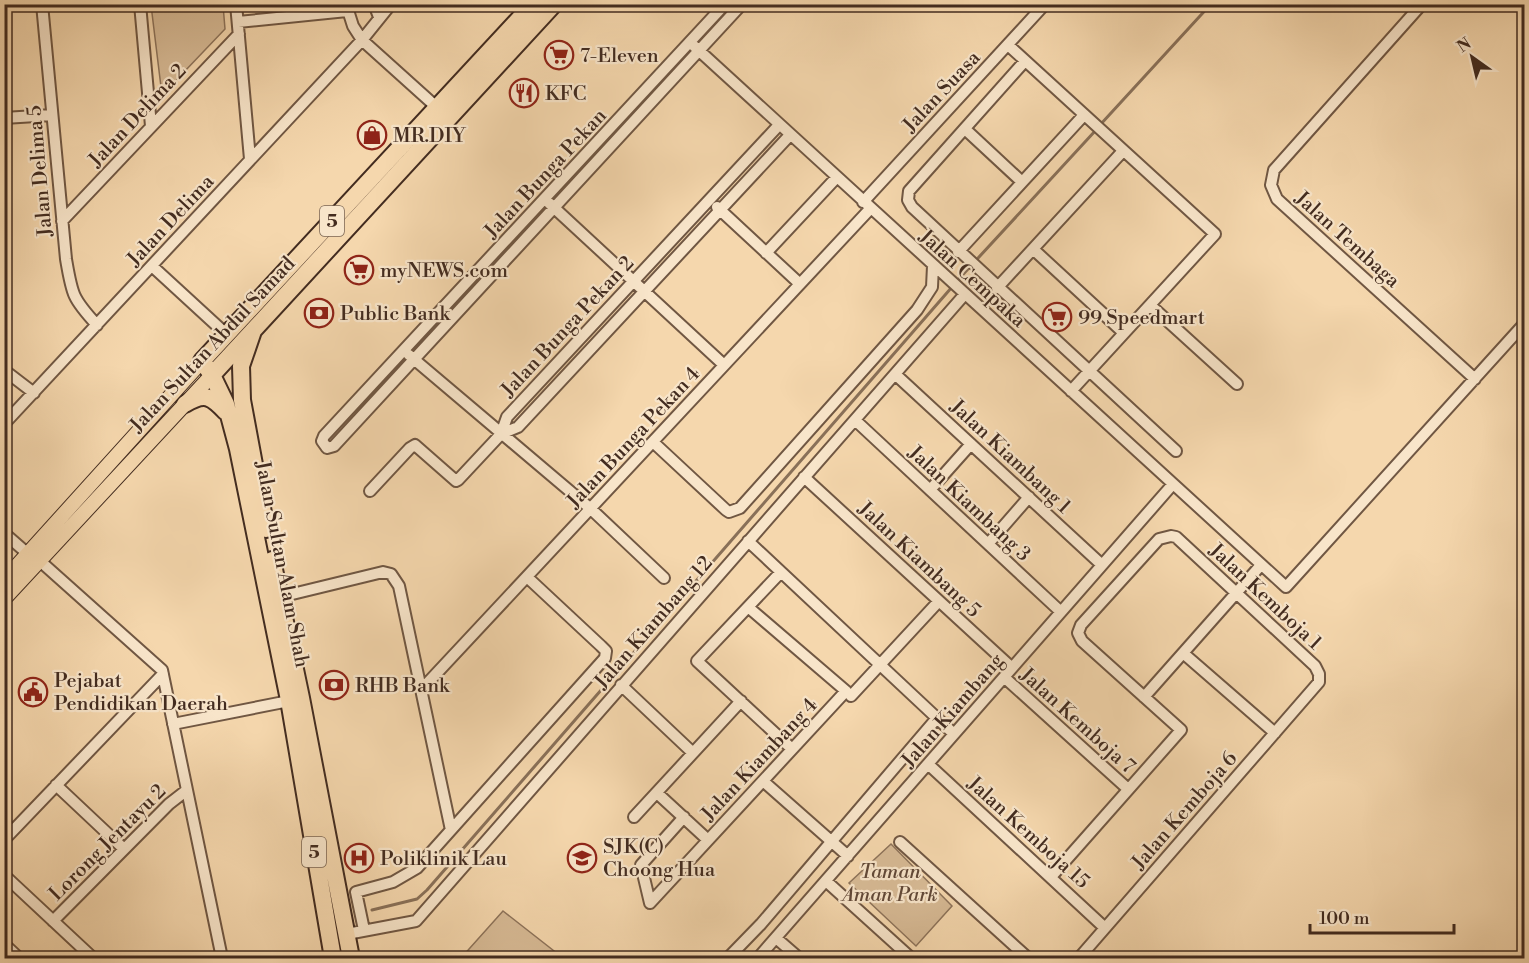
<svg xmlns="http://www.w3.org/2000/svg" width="1529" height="963" font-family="'Libre Bodoni',serif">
<rect width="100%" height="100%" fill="#f5d7ad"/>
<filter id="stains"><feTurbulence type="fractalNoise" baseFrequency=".00333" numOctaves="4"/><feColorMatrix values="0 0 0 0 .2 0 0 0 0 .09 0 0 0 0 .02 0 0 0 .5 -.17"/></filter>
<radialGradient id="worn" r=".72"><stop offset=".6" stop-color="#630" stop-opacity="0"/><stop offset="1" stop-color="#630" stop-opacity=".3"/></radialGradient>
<path fill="#d7ba95" stroke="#8d735a" stroke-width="1.5" d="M151,5H223L225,29L162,95Z
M891,844L952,906L916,946L849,883Z
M503,911L563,958H461Z"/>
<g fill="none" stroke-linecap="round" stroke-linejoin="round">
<path stroke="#897058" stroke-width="3" d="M1100,125L1211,4
M956,282L1096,130
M372,910L417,899L427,890L952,287"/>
<g stroke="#705743" stroke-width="14">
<path id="minor" d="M42,4L66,259C72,294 72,298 97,325
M140,4L151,126
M236,4L250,159
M346,4L353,26L362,40L442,112
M374,4L379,17
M725,4L324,436L322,441L327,448L334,446L742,4
M1422,4L1274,170L1271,185L1277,199L1475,379
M238,22L347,11
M1008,45L1215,234L1071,391
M694,46L1286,587L1524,324
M1025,61L909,191L908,200L912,207L1176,451
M4,118L52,115
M965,129L1022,182
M863,202L1045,4
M549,203L724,365
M717,207L800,284
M62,221L239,34
M1033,249L1124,333
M958,252L1084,115
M766,253L837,177
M152,266L226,334
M997,288L1123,151
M1150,305L1237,384
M409,355L591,509L664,578
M4,370L34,393
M895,374L1102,565
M855,420L1061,612
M4,424L362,40L391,4
M501,434L518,427L790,135
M653,442L726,510L729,512L740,508L917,310L932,287L933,266
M804,477L1012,668
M930,490L971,444
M370,491L410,448L415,445L456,481L458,480L501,434L507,417L779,125
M4,533L28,554
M748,541L954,734
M988,544L1029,497
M40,561L162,670L222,958
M781,572L697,661L792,749
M280,597L383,572L391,574L399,586L451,830
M1183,653L1275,733
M1004,677L1128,789
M621,685L693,753
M421,690L870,209
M851,696L939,601
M1144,697L1261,565
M173,724L294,700
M928,764L1105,928
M763,781L848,856
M56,785L124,849
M657,793L708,840
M634,817L741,701
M4,840L163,674
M900,842L1028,958
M4,875L93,958
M1051,877L1181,730L1082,641L1078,633L1081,625L1159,539L1171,536L1176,537L1315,666L1319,674V682L1079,958
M826,881L911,958
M650,903L846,691L748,607
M650,903L641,865L684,817
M53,921L169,804L187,790
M364,930L356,892L393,882L417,868L605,658L606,651L601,646L527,577
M347,934L416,921L965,294
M776,938L799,958
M4,944L19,958
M728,958L761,924L937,718
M758,958L1173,484"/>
</g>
<g stroke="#432c20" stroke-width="16">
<path id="major" d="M4,580L202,361
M4,599L212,375"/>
</g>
<g stroke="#432c20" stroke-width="20">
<path id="highway" d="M253,331L241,366L242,400L266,529
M212,375L554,4
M185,404C205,392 211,396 226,412
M272,560L301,698L351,958
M333,958L289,700L238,449L226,404L212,375L202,361L533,4"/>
</g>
<use href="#minor" stroke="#f8e5ca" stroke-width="10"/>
<use href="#major" stroke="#f5d7ad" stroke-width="14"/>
<use href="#highway" stroke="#f5d7ad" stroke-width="16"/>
</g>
<defs>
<g id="supermarket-ring" transform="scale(1.5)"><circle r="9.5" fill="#f8e5ca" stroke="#8f2418" stroke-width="1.5"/><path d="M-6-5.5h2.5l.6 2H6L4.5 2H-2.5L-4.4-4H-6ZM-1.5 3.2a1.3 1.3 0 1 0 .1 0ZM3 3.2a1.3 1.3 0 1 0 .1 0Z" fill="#8f2418"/></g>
<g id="restaurant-ring" transform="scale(1.5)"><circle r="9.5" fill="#f8e5ca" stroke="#8f2418" stroke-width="1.5"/><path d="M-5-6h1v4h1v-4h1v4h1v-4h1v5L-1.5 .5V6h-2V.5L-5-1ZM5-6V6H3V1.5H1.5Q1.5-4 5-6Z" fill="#8f2418"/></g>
<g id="shop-ring" transform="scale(1.5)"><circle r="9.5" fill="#f8e5ca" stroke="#8f2418" stroke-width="1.5"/><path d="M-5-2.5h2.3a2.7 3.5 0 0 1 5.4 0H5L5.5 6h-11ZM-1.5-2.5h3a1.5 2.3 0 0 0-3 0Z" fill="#8f2418"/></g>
<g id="bank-ring" transform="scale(1.5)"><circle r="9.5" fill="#f8e5ca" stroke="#8f2418" stroke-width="1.5"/><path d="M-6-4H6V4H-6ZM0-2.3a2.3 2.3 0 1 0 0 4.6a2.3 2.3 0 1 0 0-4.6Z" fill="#8f2418"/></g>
<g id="civic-ring" transform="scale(1.5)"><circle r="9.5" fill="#f8e5ca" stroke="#8f2418" stroke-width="1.5"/><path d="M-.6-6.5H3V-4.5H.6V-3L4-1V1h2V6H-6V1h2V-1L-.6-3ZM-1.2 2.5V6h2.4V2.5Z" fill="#8f2418"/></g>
<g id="hospital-ring" transform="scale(1.5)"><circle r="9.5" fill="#f8e5ca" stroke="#8f2418" stroke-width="1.5"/><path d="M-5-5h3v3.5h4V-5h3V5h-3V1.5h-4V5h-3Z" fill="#8f2418"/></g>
<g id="school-ring" transform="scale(1.5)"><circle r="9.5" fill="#f8e5ca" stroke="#8f2418" stroke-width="1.5"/><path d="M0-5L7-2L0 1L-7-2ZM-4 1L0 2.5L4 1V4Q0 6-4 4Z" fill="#8f2418"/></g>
</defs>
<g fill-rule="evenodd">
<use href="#supermarket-ring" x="559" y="55"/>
<use href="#restaurant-ring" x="524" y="93"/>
<use href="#shop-ring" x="372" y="135"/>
<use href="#supermarket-ring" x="359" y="270"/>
<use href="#bank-ring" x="319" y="313"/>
<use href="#supermarket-ring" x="1057" y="317"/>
<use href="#bank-ring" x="334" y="685"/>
<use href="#civic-ring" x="33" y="692"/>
<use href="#hospital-ring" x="359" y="858"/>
<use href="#school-ring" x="582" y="858"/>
</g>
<g text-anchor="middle" stroke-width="4.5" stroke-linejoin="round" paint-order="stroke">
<g fill="#f8e5ca" stroke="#796453" stroke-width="1.5">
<rect x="320" y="206" width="24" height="30" rx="4.5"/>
<rect x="302" y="837" width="24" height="30" rx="4.5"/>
</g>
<g font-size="18" font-weight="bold" fill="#432c20">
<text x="332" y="227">5</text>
<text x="314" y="858">5</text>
</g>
<g font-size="20" fill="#432c20" stroke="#f8e5ca" text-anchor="start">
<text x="580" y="62">7-Eleven</text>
<text x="545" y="100">KFC</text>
<text x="393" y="142">MR.DIY</text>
<text x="380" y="277">myNEWS.com</text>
<text x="340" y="320">Public Bank</text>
<text x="1078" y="324">99 Speedmart</text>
<text x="54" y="687">Pejabat<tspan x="54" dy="23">Pendidikan Daerah</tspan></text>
<text x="355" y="692">RHB Bank</text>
<text x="603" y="853">SJK(C)<tspan x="603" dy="23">Choong Hua</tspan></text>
<text x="380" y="865">Poliklinik Lau</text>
</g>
<g font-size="20" fill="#432c20" stroke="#f8e5ca">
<text transform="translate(941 91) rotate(-47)" y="7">Jalan Suasa</text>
<text transform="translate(137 115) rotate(-47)" y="7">Jalan Delima 2</text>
<text transform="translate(39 171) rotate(-95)" y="7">Jalan Delima 5</text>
<text transform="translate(545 173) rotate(-47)" y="7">Jalan Bunga Pekan</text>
<text transform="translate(170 220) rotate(-47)" y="7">Jalan Delima</text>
<text transform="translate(1348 239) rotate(42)" y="7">Jalan Tembaga</text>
<text transform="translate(973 278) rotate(42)" y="7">Jalan Cempaka</text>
<text transform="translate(567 326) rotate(-47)" y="7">Jalan Bunga Pekan 2</text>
<text transform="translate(212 344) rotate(-47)" y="7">Jalan Sultan Abdul Samad</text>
<text transform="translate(633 437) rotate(-47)" y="7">Jalan Bunga Pekan 4</text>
<text transform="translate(1011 456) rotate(43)" y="7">Jalan Kiambang 1</text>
<text transform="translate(970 503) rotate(43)" y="7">Jalan Kiambang 3</text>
<text transform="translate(920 559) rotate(43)" y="7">Jalan Kiambang 5</text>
<text transform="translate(283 564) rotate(79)" y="7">Jalan Sultan Alam Shah</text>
<text transform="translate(1266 596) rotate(43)" y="7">Jalan Kemboja 1</text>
<text transform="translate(653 622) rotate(-49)" y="7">Jalan Kiambang 12</text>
<text transform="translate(952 710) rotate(-49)" y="7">Jalan Kiambang</text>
<text transform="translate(1078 720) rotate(42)" y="7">Jalan Kemboja 7</text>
<text transform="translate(759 759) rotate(-47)" y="7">Jalan Kiambang 4</text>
<text transform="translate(1184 810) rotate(-49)" y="7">Jalan Kemboja 6</text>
<text transform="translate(1029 832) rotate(42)" y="7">Jalan Kemboja 15</text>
<text transform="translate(107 842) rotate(-45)" y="7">Lorong Jentayu 2</text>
</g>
<g font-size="20" font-style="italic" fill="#614837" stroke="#f8e5ca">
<text x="890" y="878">Taman<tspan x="890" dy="23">Aman Park</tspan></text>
</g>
</g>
<rect width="1529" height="963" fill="none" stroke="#f5d7ad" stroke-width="24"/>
<rect x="6" y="6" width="1517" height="951" fill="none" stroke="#432c20" stroke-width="3"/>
<rect x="12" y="12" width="1505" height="939" fill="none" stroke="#432c20" stroke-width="1.5"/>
<g transform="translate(1472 57) rotate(326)" stroke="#f8e5ca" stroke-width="4.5" paint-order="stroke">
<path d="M0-4.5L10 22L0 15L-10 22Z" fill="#432c20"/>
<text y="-9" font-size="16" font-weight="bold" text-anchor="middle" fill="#432c20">N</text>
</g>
<path d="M1310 924v9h144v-9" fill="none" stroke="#432c20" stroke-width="3"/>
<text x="1319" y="924" font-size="18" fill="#432c20" stroke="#f8e5ca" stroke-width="4.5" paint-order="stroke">100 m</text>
<rect width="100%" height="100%" filter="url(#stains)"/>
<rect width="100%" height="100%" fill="url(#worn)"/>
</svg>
